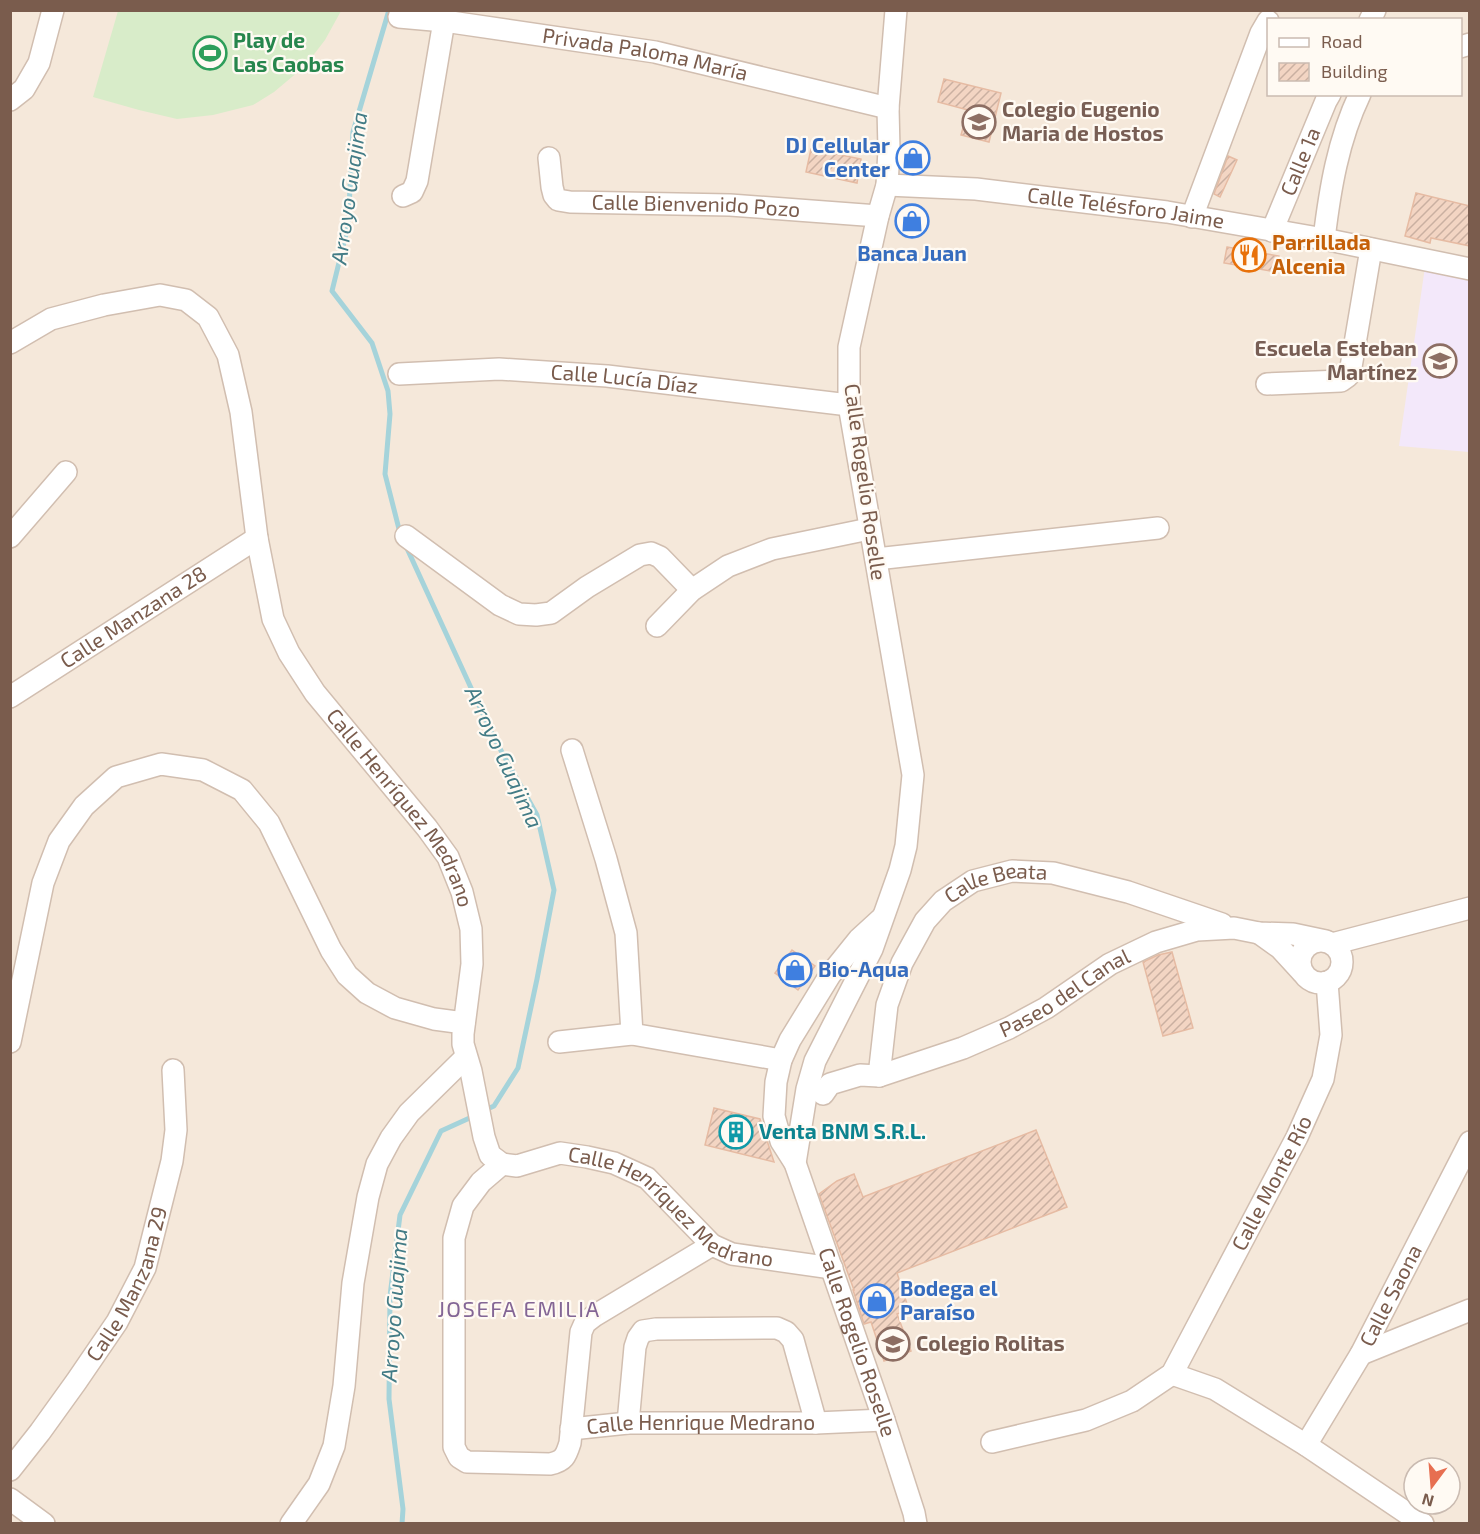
<svg xmlns="http://www.w3.org/2000/svg" width="1480" height="1534" font-family="'Exo 2',sans-serif">
<defs>
<pattern id="building-hatch" width="6" height="6" patternUnits="userSpaceOnUse" patternTransform="scale(1.5)"><rect width="6" height="6" fill="#f3d5c3"/><path d="M-1 1l2-2M0 6l6-6M5 7l2-2" fill="none" stroke="#cab0a1"/></pattern>
</defs>
<rect width="100%" height="100%" fill="#fdf6ec"/>
<path fill="#f5e8da" fill-rule="evenodd" d="M10,11H1469V1523H11ZM1268,20H1460V94H1268ZM1414,1468H1450V1504H1414Z"/>
<path fill="#f3e8fa" d="M1425,267L1469,276V452L1399,446Z"/>
<path fill="#d8ecc9" d="M118,11V10L341,11L325,40L305,66L274,92L253,105L213,115L177,119L139,110L93,97Z"/>
<g fill="none" stroke-linecap="round" stroke-linejoin="round">
<path stroke="#a5d3da" stroke-width="5" d="M389,10L353,132L348,226L332,291L372,343L388,391L390,414L385,474L400,533
M405,544L494,738L537,815L554,890L537,979L518,1068L494,1106L485,1110
M402,1524L403,1509L389,1399L390,1296L400,1215L441,1131L474,1116"/>
</g>
<path fill="url(#building-hatch)" stroke="#e6bba3" stroke-width="1.5" d="M944,79L1001,93L989,142L961,135L968,110L938,102Z
M906,145L925,150L920,171L901,166Z
M811,149L861,159L857,183L806,172Z
M1228,156L1237,160L1220,197L1214,194Z
M1416,193L1470,206V246L1431,238L1430,243L1405,236Z
M1227,247L1279,256L1277,272L1224,263Z
M792,950L815,966L798,990L775,973Z
M1172,952L1193,1028L1163,1036L1143,962L1158,955Z
M714,1108L760,1119L774,1162L705,1145Z
M1036,1130L1067,1207L897,1273L909,1310L897,1314L911,1351L884,1361L871,1322L864,1324L853,1290H854L819,1194L837,1181L854,1174L863,1197Z"/>
<g fill="none" stroke-linecap="round" stroke-linejoin="round">
<g stroke="#d1beb0" stroke-width="24">
<g id="minor">
<path id="s1" d="M399,17L444,21L655,52L888,108"/>
<path d="M1370,20L1375,10"/>
<path d="M1460,47L1470,44"/>
<path d="M10,100L24,89L39,63L53,10"/>
<path id="s2" d="M549,158L552,187L554,195L558,200L570,202L730,205L878,216"/>
<path id="s3" d="M887,185L976,189L1167,212L1324,239L1470,269"/>
<path d="M403,196L412,192L417,181L444,21"/>
<path d="M1192,217L1261,33L1268,21"/>
<path id="s4" d="M1272,231L1326,101L1330,94"/>
<path d="M1324,239C1330,189 1338,140 1360,94"/>
<path id="s5" d="M10,343L51,319L104,305L160,295L186,300L208,317L228,355L241,412L257,538L273,619L289,653L315,693L427,828L448,857L462,892L471,929L472,964L463,1034V1044L471,1071L484,1137L490,1155L502,1164L517,1166L560,1153L587,1157L614,1163L647,1178L712,1245L732,1254L832,1268"/>
<path id="s6" d="M399,374L499,369L607,376L849,405"/>
<path d="M1267,384L1341,381L1348,376L1351,367L1371,249"/>
<path d="M406,536L500,605L519,614L536,615L551,613L587,587L640,555L651,553L660,557L692,590"/>
<path d="M10,537L66,472"/>
<path d="M876,559L1158,528"/>
<path d="M657,626L692,590L728,566L772,549L869,529"/>
<path id="s7" d="M10,697L257,538"/>
<path d="M572,750L606,859L626,933L632,1034L781,1060"/>
<path id="s8" d="M882,918L859,939L830,975L790,1040L781,1060L776,1082L774,1116L781,1141L795,1163L884,1420L914,1513L916,1524"/>
<path d="M1259,933L1280,948L1302,972"/>
<circle cx="1321" cy="962" r="21"/>
<path d="M1332,944L1470,908"/>
<path d="M10,1042L43,883L59,841L84,806L116,777L161,764L203,770L242,790L269,823L331,950L347,975L367,993L395,1008L434,1019L464,1023"/>
<path d="M559,1042L632,1034"/>
<path id="s9" d="M879,1076L887,1005L902,963L925,921L943,901L973,881L1012,871L1053,873L1128,892L1222,924"/>
<path id="s10" d="M823,1094L830,1084L860,1075L879,1076L963,1048L1009,1028L1046,1008L1110,964L1156,942L1197,930L1234,928L1259,933L1293,934L1326,941"/>
<path d="M795,1163L807,1089L815,1061L872,949L900,870L906,846L913,775L849,405V347L878,216L887,185L889,150L888,108L896,10"/>
<path d="M502,1164L481,1182L463,1206L454,1238V1447L459,1457L467,1462L550,1464C564,1461 566,1456 570,1443L581,1332L585,1323L594,1316L712,1245"/>
<path d="M1361,1354L1470,1310"/>
<path d="M1172,1374L1215,1389L1306,1445L1423,1524"/>
<path d="M628,1423L635,1347L638,1338L643,1331L656,1329L777,1328L786,1332L793,1340L816,1423"/>
<path id="s11" d="M571,1429L628,1423H816L884,1420"/>
<path id="s12" d="M992,1442L1086,1420L1132,1401L1172,1374L1297,1137L1323,1079L1331,1035L1327,982"/>
<path id="s13" d="M1306,1445L1361,1354L1470,1142"/>
<path id="s14" d="M10,1470L40,1432L76,1382L117,1322L145,1268L172,1161L176,1130L173,1070"/>
<path d="M10,1499L44,1524"/>
<path d="M291,1524L319,1484L334,1446L344,1386L353,1283L368,1197L377,1164L391,1138L409,1113L466,1057"/>
</g>
</g>
<use href="#minor" stroke="#fff" stroke-width="21"/>
</g>
<defs>
<g id="stadium-ring" transform="scale(1.725)"><circle r="9.5" fill="#fffaf3" stroke="#2e9e5b" stroke-width="1.5"/><path d="M0-5a6.5 5 0 1 0 0 10a6.5 5 0 1 0 0-10ZM-3.5-1.8h7v3.6h-7Z" fill="#2e9e5b"/></g>
<g id="school-ring" transform="scale(1.725)"><circle r="9.5" fill="#fffaf3" stroke="#8d6e63" stroke-width="1.5"/><path d="M0-5L7-2L0 1L-7-2ZM-4 1L0 2.5L4 1V4Q0 6-4 4Z" fill="#8d6e63"/></g>
<g id="shop-ring" transform="scale(1.725)"><circle r="9.5" fill="#fffaf3" stroke="#3f7fe0" stroke-width="1.5"/><path d="M-5-2.5h2.3a2.7 3.5 0 0 1 5.4 0H5L5.5 6h-11ZM-1.5-2.5h3a1.5 2.3 0 0 0-3 0Z" fill="#3f7fe0"/></g>
<g id="restaurant-ring" transform="scale(1.725)"><circle r="9.5" fill="#fffaf3" stroke="#e8710a" stroke-width="1.5"/><path d="M-5-6h1v4h1v-4h1v4h1v-4h1v5L-1.5 .5V6h-2V.5L-5-1ZM5-6V6H3V1.5H1.5Q1.5-4 5-6Z" fill="#e8710a"/></g>
<g id="building-ring" transform="scale(1.725)"><circle r="9.5" fill="#fffaf3" stroke="#0f9aa8" stroke-width="1.5"/><path d="M-4-6H4V6H1V3H-1V6H-4ZM-2.5-4.3h1.7v1.8h-1.7ZM.8-4.3h1.7v1.8H.8ZM-2.5-1h1.7V.8h-1.7ZM.8-1h1.7V.8H.8Z" fill="#0f9aa8"/></g>
</defs>
<g fill-rule="evenodd">
<use href="#stadium-ring" x="210" y="53"/>
<use href="#school-ring" x="979" y="122"/>
<use href="#shop-ring" x="913" y="158"/>
<use href="#shop-ring" x="912" y="221"/>
<use href="#restaurant-ring" x="1249" y="255"/>
<use href="#school-ring" x="1440" y="361"/>
<use href="#shop-ring" x="795" y="970"/>
<use href="#building-ring" x="736" y="1132"/>
<use href="#shop-ring" x="877" y="1301"/>
<use href="#school-ring" x="893" y="1344"/>
</g>
<g text-anchor="middle" stroke-width="4.5" stroke-linejoin="round" paint-order="stroke">
<g font-size="21" font-weight="bold" fill="#27864d" stroke="#fffaf3" text-anchor="start">
<text x="233" y="48">Play de<tspan x="233" dy="24">Las Caobas</tspan></text>
</g>
<g font-size="21" fill="#7a5c4d" stroke="#fffaf3">
<text dy="7" stroke="none"><textPath href="#s1" startOffset="249">Privada Paloma María</textPath></text>
<text dy="7" stroke="none"><textPath href="#s4" startOffset="75">Calle 1a</textPath></text>
<text dy="7" stroke="none"><textPath href="#s2" startOffset="182">Calle Bienvenido Pozo</textPath></text>
<text dy="7" stroke="none"><textPath href="#s3" startOffset="240">Calle Telésforo Jaime</textPath></text>
<text dy="7" stroke="none"><textPath href="#s6" startOffset="226">Calle Lucía Díaz</textPath></text>
<text transform="translate(865 482) rotate(82)" y="7">Calle Rogelio Roselle</text>
<text dy="7" stroke="none"><textPath href="#s7" startOffset="147">Calle Manzana 28</textPath></text>
<text dy="7" stroke="none"><textPath href="#s5" startOffset="754">Calle Henríquez Medrano</textPath></text>
<text dy="7" stroke="none"><textPath href="#s9" startOffset="249">Calle Beata</textPath></text>
<text dy="7" stroke="none"><textPath href="#s10" startOffset="267">Paseo del Canal</textPath></text>
<text dy="7" stroke="none"><textPath href="#s12" startOffset="410">Calle Monte Río</textPath></text>
<text dy="7" stroke="none"><textPath href="#s5" startOffset="1330">Calle Henríquez Medrano</textPath></text>
<text dy="7" stroke="none"><textPath href="#s14" startOffset="222">Calle Manzana 29</textPath></text>
<text dy="7" stroke="none"><textPath href="#s13" startOffset="172">Calle Saona</textPath></text>
<text dy="7" stroke="none"><textPath href="#s8" startOffset="474">Calle Rogelio Roselle</textPath></text>
<text dy="7" stroke="none"><textPath href="#s11" startOffset="130">Calle Henrique Medrano</textPath></text>
</g>
<g font-size="21" font-weight="bold" fill="#785e54" stroke="#fffaf3" text-anchor="start">
<text x="1002" y="117">Colegio Eugenio<tspan x="1002" dy="24">Maria de Hostos</tspan></text>
<text x="1417" y="356" text-anchor="end">Escuela Esteban<tspan x="1417" dy="24">Martínez</tspan></text>
<text x="916" y="1351">Colegio Rolitas</text>
</g>
<g font-size="21" font-weight="bold" fill="#366cbe" stroke="#fffaf3" text-anchor="start">
<text x="890" y="153" text-anchor="end">DJ Cellular<tspan x="890" dy="24">Center</tspan></text>
<text x="912" y="261" text-anchor="middle">Banca Juan</text>
<text x="818" y="977">Bio-Aqua</text>
<text x="900" y="1296">Bodega el<tspan x="900" dy="24">Paraíso</tspan></text>
</g>
<g font-size="21" font-weight="bold" fill="#c56008" stroke="#fffaf3" text-anchor="start">
<text x="1272" y="250">Parrillada<tspan x="1272" dy="24">Alcenia</tspan></text>
</g>
<g font-size="21" font-weight="bold" fill="#0d838f" stroke="#fffaf3" text-anchor="start">
<text x="759" y="1139">Venta BNM S.R.L.</text>
</g>
<g font-size="22" font-style="italic" fill="#437c86" stroke="#fffaf3">
<text transform="translate(349 188) rotate(-82)" y="8">Arroyo Guajima</text>
<text transform="translate(504 757) rotate(65)" y="8">Arroyo Guajima</text>
<text transform="translate(394 1305) rotate(-86)" y="8">Arroyo Guajima</text>
</g>
<g font-size="22" letter-spacing="1.5" fill="#846695" stroke="#fffaf3">
<text x="519" y="1317">JOSEFA EMILIA</text>
</g>
</g>
<rect width="1480" height="1534" fill="none" stroke="#7a5c4d" stroke-width="24"/>
<rect x="1267" y="18" width="195" height="78" fill="#fffaf3" stroke="#cabbb1" stroke-width="1.5"/>
<rect x="1279" y="38" width="30" height="9" fill="#ffffff" stroke="#cabbb1" stroke-width="1.5"/>
<text x="1321" y="48" font-size="18" fill="#7a5c4d">Road</text>
<rect x="1279" y="63" width="30" height="18" fill="url(#building-hatch)" stroke="#cabbb1" stroke-width="1.5"/>
<text x="1321" y="78" font-size="18" fill="#7a5c4d">Building</text>
<g transform="translate(1432 1486) rotate(196)"><circle r="28" fill="#fffaf3" stroke="#cabbb1" stroke-width="1.5"/>
<path d="M0-4.5L10 22L0 15L-10 22Z" fill="#e76f51"/>
<text y="-9" font-size="16" font-weight="bold" text-anchor="middle" fill="#7a5c4d">N</text>
</g>
</svg>
